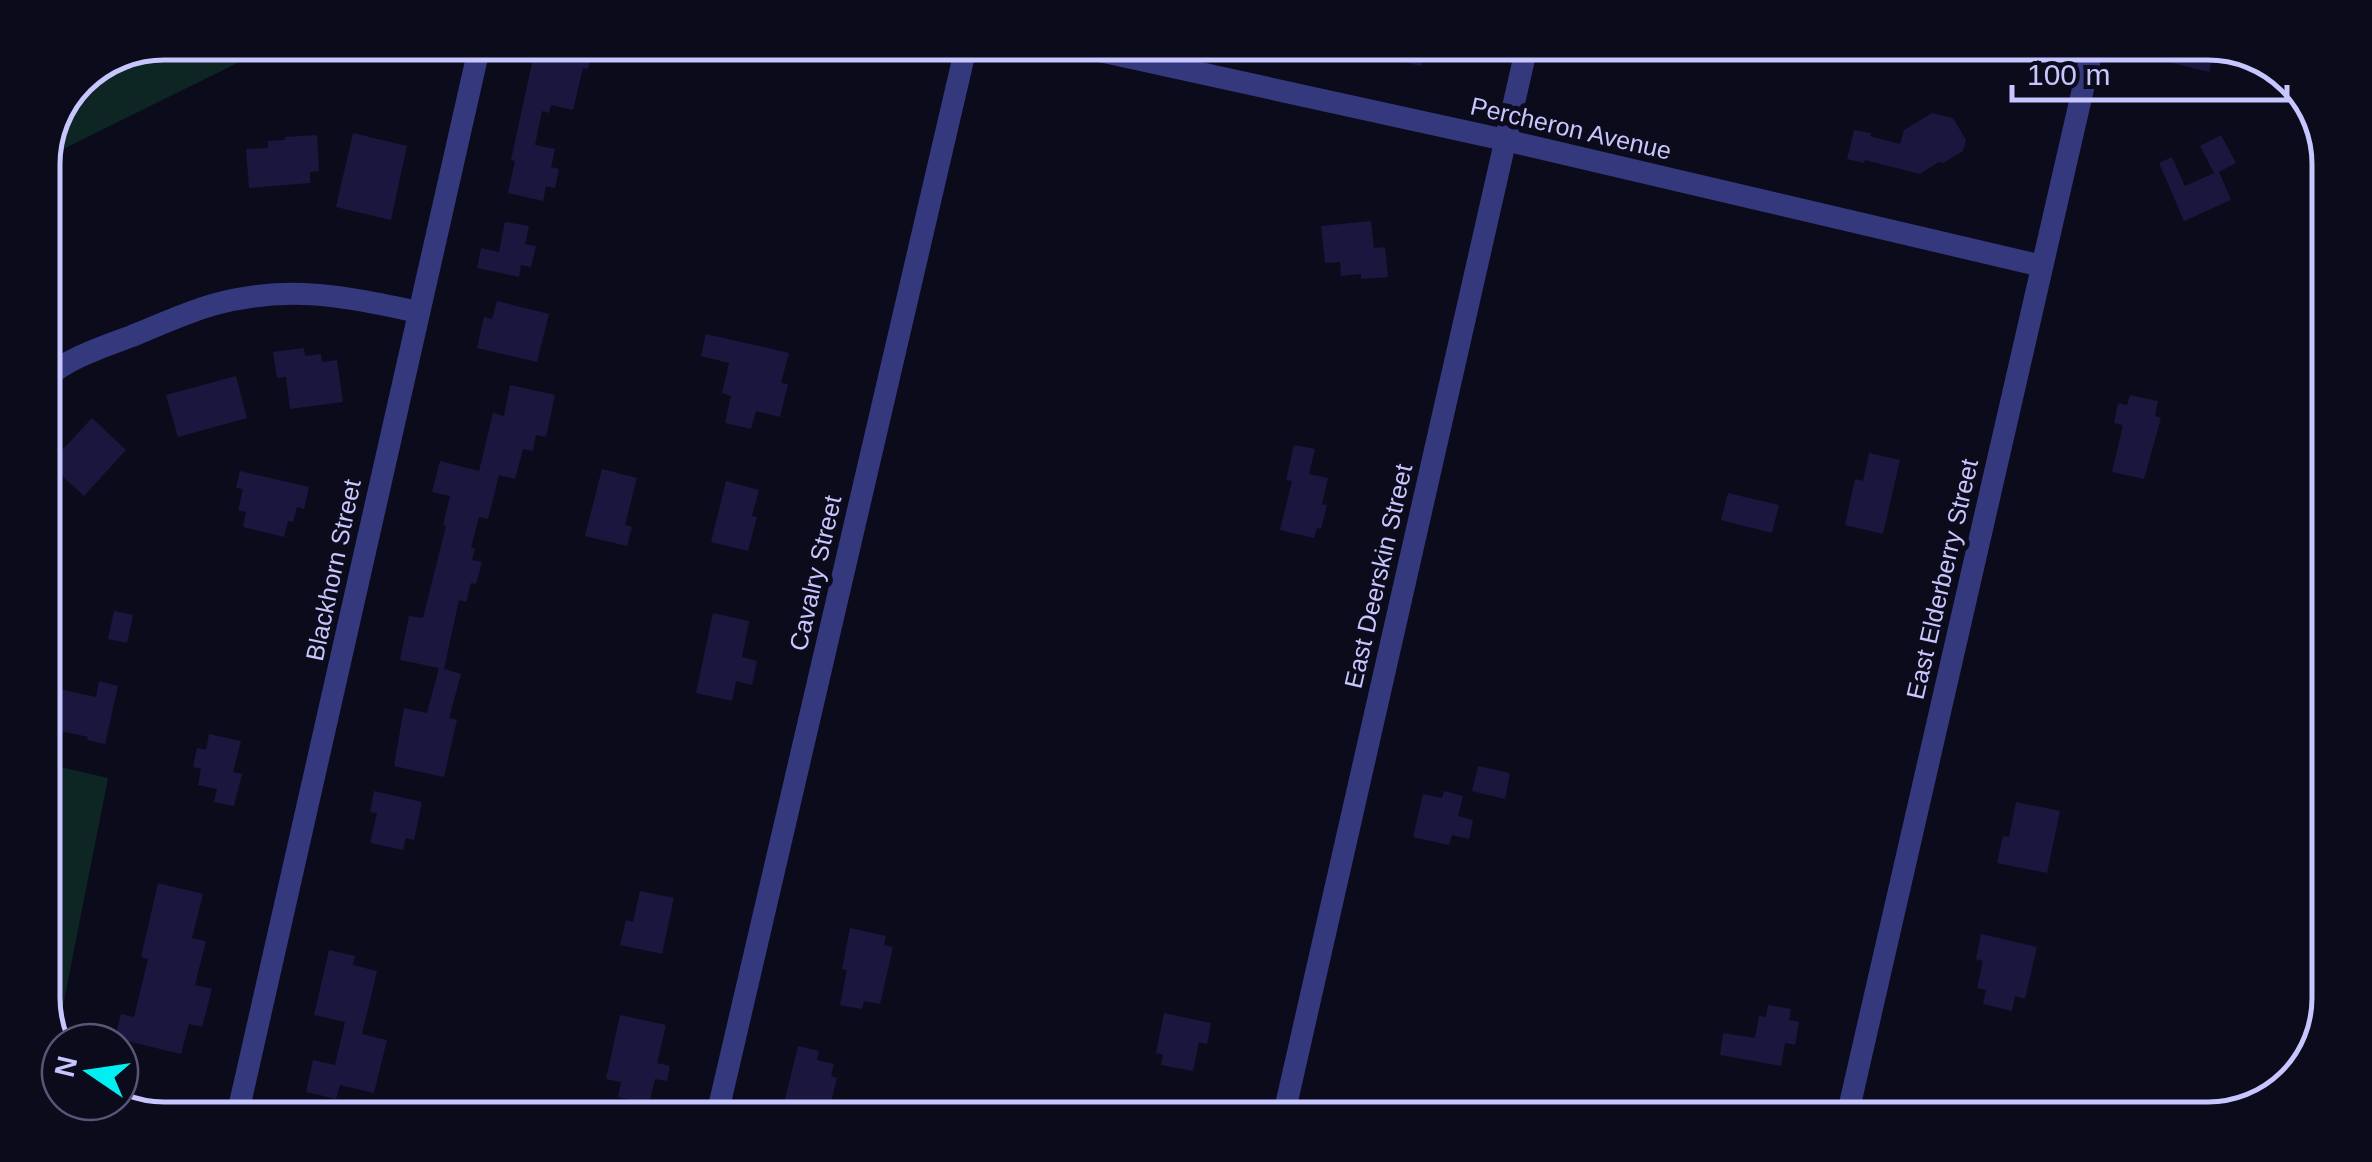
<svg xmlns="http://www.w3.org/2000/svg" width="2372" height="1162" font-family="Helvetica,sans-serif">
<rect width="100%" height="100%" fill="#0c0b1c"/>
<path fill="#0d2623" d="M164,43H278L43,159L79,78Z
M43,763L108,778L60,1021L47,1018L43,1006Z"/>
<path fill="#1a163e" d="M536,45H550L591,54L588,69L583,68L573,110L551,105L549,113L542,111L535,145L555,149L551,167L559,169L555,188L546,186L543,201L508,193L515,161L511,160Z
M1378,50H1425L1421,66L1377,56Z
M2161,54L2213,55L2209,72L2161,60Z
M1932,113L1953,118L1966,140L1963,151L1943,163L1939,162L1920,174L1865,160L1864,163L1847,159L1854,130L1871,133L1870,136L1900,144L1904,130Z
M353,133L407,146L391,220L336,207Z
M317,135L319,171L310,172V183L249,188L246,149L268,148V141L285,140V137Z
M2221,135L2236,163L2219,172L2231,200L2184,221L2159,163L2172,157L2185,186L2214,173L2200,146Z
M1371,221L1374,248L1385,247L1388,277L1361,279V274L1341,276L1340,262L1325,263L1321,226Z
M505,222L529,226L525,244L536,246L531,267L521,265L519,277L477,268L481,248L499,252Z
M497,301L549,314L537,362L477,348L484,317L492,319Z
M706,334L789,353L781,383L788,384L780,417L756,411L751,429L725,423L731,396L722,393L729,363L701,356Z
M304,348L305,356L321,354L322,362L337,360L343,402L290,409L286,377L277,378L273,352Z
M236,376L247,418L178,437L166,395Z
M510,385L555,395L546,437L536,435L533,451L523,449L515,479L499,475L488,519L479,517L471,548L475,549L472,560L482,562L476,584L471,583L466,602L459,600L444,669L441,668L461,674L449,718L457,720L444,777L394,766L404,708L427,713L439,668L400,660L409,616L423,618L446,526L443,525L450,496L432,492L440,461L479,471L493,413L504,416Z
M2130,395L2158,401L2155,416L2161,418L2144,479L2112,472L2123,425L2114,423L2118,403L2127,405Z
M92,418L126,450L84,496L49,464Z
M1294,445L1315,449L1309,474L1328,478L1322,504L1327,505L1321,529L1317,528L1314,538L1280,530L1292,481L1286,480Z
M1869,453L1900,460L1883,534L1845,525L1855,479L1863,481Z
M602,469L637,478L625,525L632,527L627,546L585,536Z
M240,471L309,487L304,509L297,507L293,522L288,521L284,537L243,527L246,512L238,510L243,489L236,488Z
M726,481L759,490L752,516L757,517L748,551L711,542Z
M1728,493L1779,505L1772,533L1721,520Z
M114,611L133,615L127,643L108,639Z
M713,613L749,621L742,657L757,661L752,685L736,681L732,701L696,693Z
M99,681L118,686L105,744L87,740L88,737L51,729L60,689L96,697Z
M209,734L241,741L233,772L242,774L234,806L214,802L217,789L198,785L201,769L193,767L197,748L206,750Z
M1478,766L1510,773L1505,799L1472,791Z
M374,791L422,802L414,840L406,838L403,850L370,843L377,813L370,812Z
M1444,791L1463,796L1458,816L1473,820L1469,839L1452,835L1449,845L1413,837L1423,794L1442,798Z
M2016,802L2060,811L2047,873L1997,863L2003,836L2009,837Z
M158,883L203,894L192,938L206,941L195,985L212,989L202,1027L189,1024L181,1054L115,1038L121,1014L134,1017L148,959L141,957Z
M640,891L674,898L662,954L620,945L626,920L633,922Z
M850,928L886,936L884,945L893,947L880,1004L864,1001L862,1009L840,1005L847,970L842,969Z
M1981,934L2037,947L2025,999L2015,996L2012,1011L1983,1004L1986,990L1977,988L1983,961L1976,959Z
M329,950L355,956L353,965L377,971L362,1034L387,1040L374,1093L340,1085L336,1099L306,1092L313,1060L335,1065L345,1022L314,1015Z
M1768,1005L1791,1009L1789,1020L1799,1022L1795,1045L1785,1043L1781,1066L1720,1055L1723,1033L1755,1038L1759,1016L1766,1017Z
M1164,1013L1211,1023L1207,1044L1199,1042L1193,1071L1161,1065L1163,1055L1156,1053Z
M620,1015L666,1025L657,1063L670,1066L667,1081L655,1079L649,1104L618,1097L621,1082L606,1079Z
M798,1046L819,1051L817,1060L834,1064L831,1076L837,1078L829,1111H791L792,1109L783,1107Z"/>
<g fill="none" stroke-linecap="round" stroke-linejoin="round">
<path stroke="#34387d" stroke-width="22" d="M1086,48L1505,140L2042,266
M43,380C68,358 102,347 132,336C159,325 185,313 212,305C286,284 345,296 418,312
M239,1108L480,44
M718,1111L966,47
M1284,1114L1526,50
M1847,1117L2091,54"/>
</g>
<g text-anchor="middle" stroke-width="10" stroke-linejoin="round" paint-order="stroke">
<g font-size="25" fill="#c7c6ff" stroke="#0c0b1c">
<text transform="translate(1571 128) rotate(13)" y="9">Percheron Avenue</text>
<text transform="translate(333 570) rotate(-78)" y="9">Blackhorn Street</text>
<text transform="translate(815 573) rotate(-77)" y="9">Cavalry Street</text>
<text transform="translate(1378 576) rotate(-77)" y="9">East Deerskin Street</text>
<text transform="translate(1942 579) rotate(-77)" y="9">East Elderberry Street</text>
</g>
</g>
<path d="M0 0H2372V1162H0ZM164 60H2208A104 104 0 0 1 2312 164V998A104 104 0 0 1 2208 1102H164A104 104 0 0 1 60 998V164A104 104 0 0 1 164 60Z" fill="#0c0b1c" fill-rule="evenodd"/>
<path fill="none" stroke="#c7c6ff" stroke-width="5" d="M164 60H2208A104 104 0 0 1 2312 164V998A104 104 0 0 1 2208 1102H164A104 104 0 0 1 60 998V164A104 104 0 0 1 164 60Z"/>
<g transform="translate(90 1072) rotate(283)"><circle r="48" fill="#0c0b1c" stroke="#575677" stroke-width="2.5"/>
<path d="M0-8L18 38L0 25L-18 38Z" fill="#00eff1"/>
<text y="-15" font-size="28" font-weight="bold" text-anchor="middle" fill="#c7c6ff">N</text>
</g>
<path d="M2012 85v15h275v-15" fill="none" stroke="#c7c6ff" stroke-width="5"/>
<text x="2027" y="85" font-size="30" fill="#c7c6ff" stroke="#0c0b1c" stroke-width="8" paint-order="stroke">100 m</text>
</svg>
